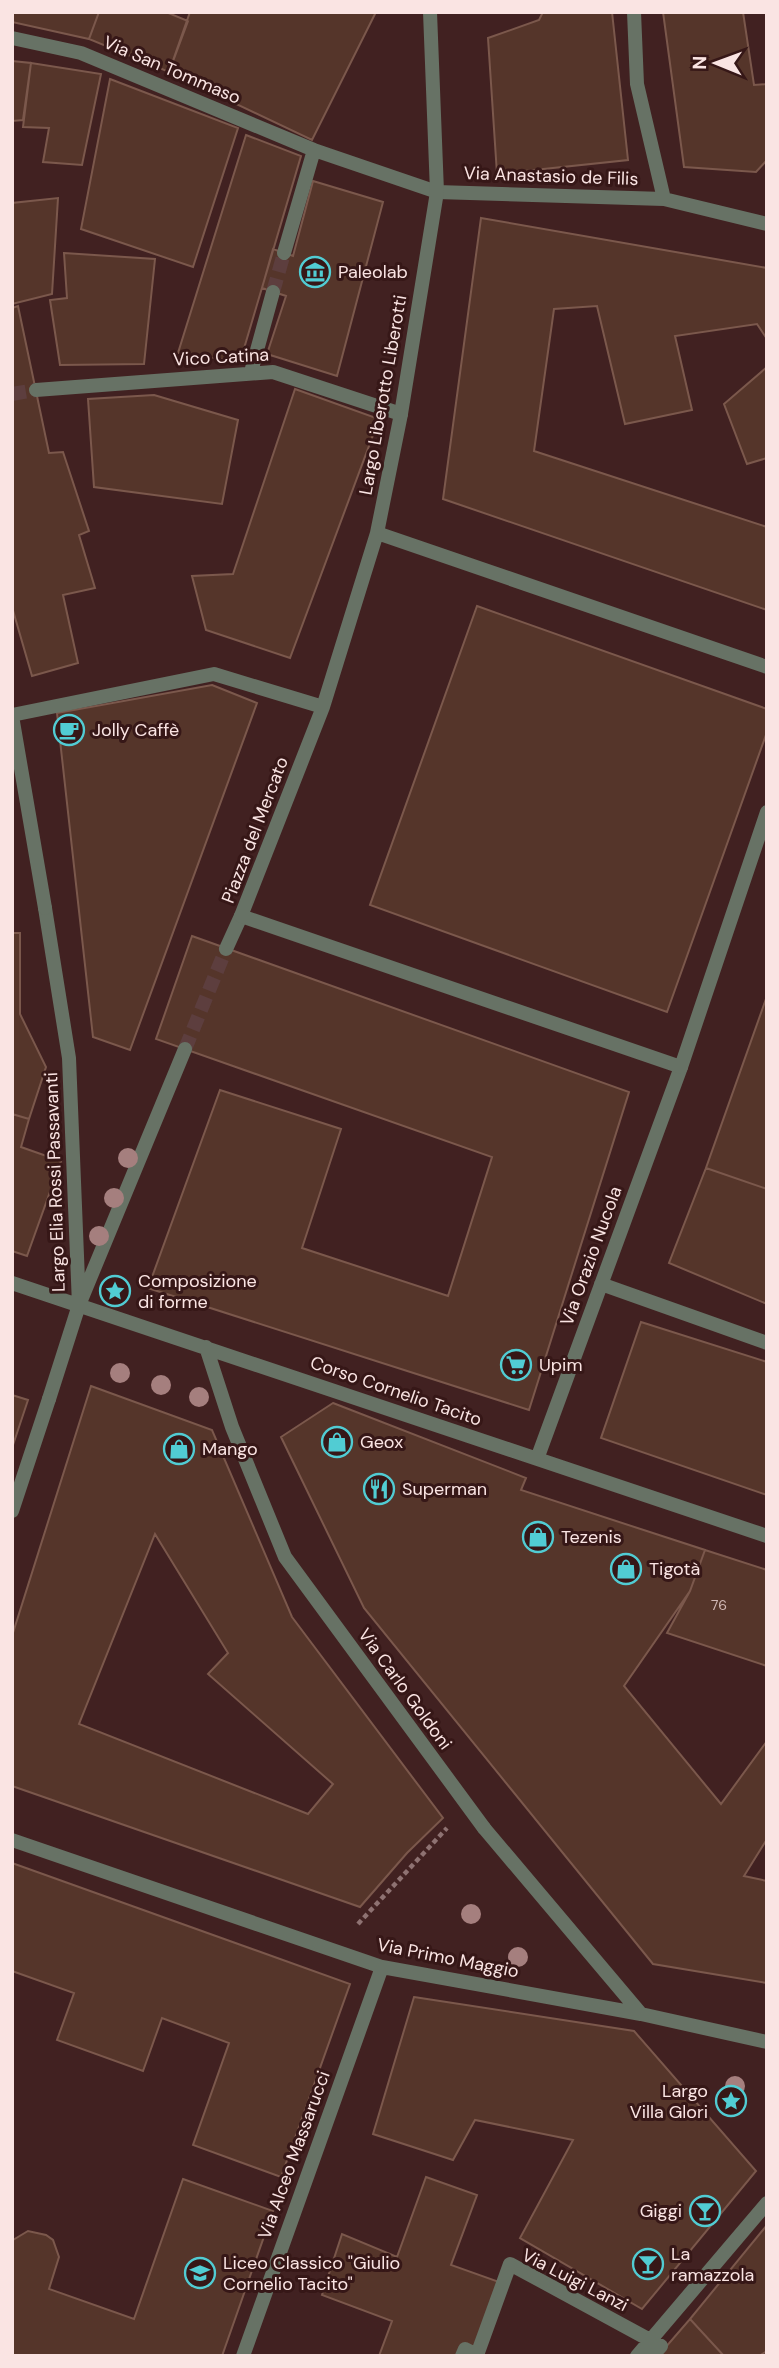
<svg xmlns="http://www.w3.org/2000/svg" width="779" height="2368" font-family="'DM Sans',sans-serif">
<rect width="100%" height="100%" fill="#412121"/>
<path fill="#55352a" stroke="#7b584c" stroke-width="2" fill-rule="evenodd" d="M12,12H99L89,39L12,22Z
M99,12H166L188,21L169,72L89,39Z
M190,12H376L312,140L169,72Z
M543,12H612L628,160L497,174L488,38L539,20Z
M663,12H743L754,85L767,84V160L756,172L684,167Z
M12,61L31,63L23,120L12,121Z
M31,63L101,74L82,165L43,162L49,128L23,127Z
M110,79L238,128L193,267L81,229Z
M246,135L301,156L240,362L178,353Z
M313,181L383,202L337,376L267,354L286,296L262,288L273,249L293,256Z
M58,198L52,294L12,304V203Z
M481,218L767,268V339L757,324L675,336L692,410L625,424L597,306L554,309L534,451L767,527V610L443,499Z
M64,253L155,259L144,364L60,365L50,300L67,298Z
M18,306L49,453L63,452L89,531L79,535L95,588L63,595L78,663L32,676L12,607V308Z
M767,367V458L747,464L724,404Z
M295,389L379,419L290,658L206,630L192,576L233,574Z
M154,395L238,420L222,504L94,487L88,399Z
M477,606L767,709V732L667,1012L370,905Z
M212,685L257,703L130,1050L93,1037L57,713Z
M12,933H20V1014L46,1067L29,1119L12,1114Z
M192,936L629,1092L529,1410L148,1288L220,1090L341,1129L302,1248L448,1296L492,1157L156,1039Z
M767,996V1189L706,1168Z
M12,1114L29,1119L21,1147L61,1161L27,1256L12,1251Z
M706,1168L767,1189V1304L669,1263Z
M641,1322L767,1362V1495L601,1438Z
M91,1386L212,1430L292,1617L443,1818L407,1853L360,1907L12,1786V1636ZM155,1534L228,1653L208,1674L333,1784L308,1814L79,1724Z
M12,1395L28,1400L12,1448Z
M333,1403L526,1478L521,1490L705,1550L690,1591L624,1686L721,1804L767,1741V1839L744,1876L767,1881V1983L653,1964L364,1608L281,1437Z
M705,1550L767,1570V1666L667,1633L690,1591Z
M12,1863L350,1984L281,2177L193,2145L229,2043L162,2018L143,2071L57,2040L74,1993L12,1971Z
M414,1997L634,2031L756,2171L642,2309L520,2238L573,2140L475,2120L453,2160L373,2134Z
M426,2177L477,2195L451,2265L502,2283L476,2353L461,2356H379L392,2321L322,2295L342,2234L397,2257Z
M183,2179L273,2211L222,2356H12L13,2240L28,2231L46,2235L53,2240L59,2257L49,2289L134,2319Z
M767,2225V2351L759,2356H724L690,2319Z
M690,2319L724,2356H658Z"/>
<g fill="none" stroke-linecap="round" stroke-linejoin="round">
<path stroke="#5d3e3e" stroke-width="14" stroke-dasharray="14 7" stroke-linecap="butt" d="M273,292L284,253
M12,394L36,390
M185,1049L226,949"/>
<path stroke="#8e7272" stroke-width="4.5" stroke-dasharray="5 3.5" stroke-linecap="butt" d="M358,1924L447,1828"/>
<path stroke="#677265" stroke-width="14" d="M634,12L637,84L664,199
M12,38L81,53L314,150L437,192L664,199L767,224
M284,253L314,150
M251,372L273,292
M36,390L273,372L401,414
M45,908L69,1058L79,1305
M226,949L241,916
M12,1283L767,1536
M601,1284L767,1343
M206,1347L232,1427L285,1557L484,1828
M49,1399L79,1305L185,1049
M537,1459L681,1067
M462,2356L465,2349L477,2355L510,2264L661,2346L652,2356
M637,2356L767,2203"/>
<path stroke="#677265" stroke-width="14" d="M377,533L401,414L437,192L430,12
M767,667L377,533L323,707L241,916L681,1067L767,812
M12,715L214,674L323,707
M12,716L45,908
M12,1511L49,1399
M484,1828L641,2014
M12,1840L382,1967L641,2014L767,2042
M243,2356L382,1967"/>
</g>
<g fill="#a57f7e">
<circle cx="128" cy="1158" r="10"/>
<circle cx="114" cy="1198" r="10"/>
<circle cx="99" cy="1236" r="10"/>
<circle cx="120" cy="1373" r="10"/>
<circle cx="161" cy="1385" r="10"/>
<circle cx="199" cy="1397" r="10"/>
<circle cx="471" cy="1914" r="10"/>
<circle cx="518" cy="1957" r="10"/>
<circle cx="735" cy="2086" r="10"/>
</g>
<defs>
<g id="museum-ring" transform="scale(1.575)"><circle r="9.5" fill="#361717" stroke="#51ccd3" stroke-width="1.5"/><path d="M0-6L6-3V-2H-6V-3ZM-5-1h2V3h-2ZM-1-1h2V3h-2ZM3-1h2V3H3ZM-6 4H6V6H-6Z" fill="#51ccd3"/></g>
<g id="cafe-ring" transform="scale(1.575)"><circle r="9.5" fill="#361717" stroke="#51ccd3" stroke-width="1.5"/><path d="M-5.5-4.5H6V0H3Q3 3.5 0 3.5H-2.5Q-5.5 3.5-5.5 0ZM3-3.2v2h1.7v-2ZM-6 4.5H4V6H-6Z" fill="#51ccd3"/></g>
<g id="sight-ring" transform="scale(1.575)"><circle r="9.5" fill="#361717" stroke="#51ccd3" stroke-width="1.5"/><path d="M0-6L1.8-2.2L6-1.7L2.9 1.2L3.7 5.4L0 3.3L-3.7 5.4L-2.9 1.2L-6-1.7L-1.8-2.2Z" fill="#51ccd3"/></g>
<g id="supermarket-ring" transform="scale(1.575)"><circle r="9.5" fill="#361717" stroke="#51ccd3" stroke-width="1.5"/><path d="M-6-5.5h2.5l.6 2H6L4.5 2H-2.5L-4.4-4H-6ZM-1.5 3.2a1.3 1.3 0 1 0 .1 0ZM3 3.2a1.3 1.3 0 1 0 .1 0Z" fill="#51ccd3"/></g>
<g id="shop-ring" transform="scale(1.575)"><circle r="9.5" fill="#361717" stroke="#51ccd3" stroke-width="1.5"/><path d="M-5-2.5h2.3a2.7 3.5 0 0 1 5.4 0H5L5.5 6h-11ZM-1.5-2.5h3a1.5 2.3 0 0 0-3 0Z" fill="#51ccd3"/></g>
<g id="restaurant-ring" transform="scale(1.575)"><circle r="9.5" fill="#361717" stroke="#51ccd3" stroke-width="1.5"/><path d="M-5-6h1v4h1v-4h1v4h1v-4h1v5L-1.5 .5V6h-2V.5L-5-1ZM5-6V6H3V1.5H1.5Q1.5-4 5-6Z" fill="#51ccd3"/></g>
<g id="bar-ring" transform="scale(1.575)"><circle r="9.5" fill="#361717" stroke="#51ccd3" stroke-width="1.5"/><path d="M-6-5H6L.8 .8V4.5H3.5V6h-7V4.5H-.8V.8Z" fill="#51ccd3"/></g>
<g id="school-ring" transform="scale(1.575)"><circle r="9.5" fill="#361717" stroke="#51ccd3" stroke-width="1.5"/><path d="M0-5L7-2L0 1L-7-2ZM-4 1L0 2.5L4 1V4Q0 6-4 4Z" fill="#51ccd3"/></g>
</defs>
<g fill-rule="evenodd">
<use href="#museum-ring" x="315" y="272"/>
<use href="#cafe-ring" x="69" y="730"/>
<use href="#sight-ring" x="115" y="1291"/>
<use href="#supermarket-ring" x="516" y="1365"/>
<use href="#shop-ring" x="337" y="1442"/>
<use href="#shop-ring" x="179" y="1449"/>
<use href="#restaurant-ring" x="379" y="1489"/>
<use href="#shop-ring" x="538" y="1537"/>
<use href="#shop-ring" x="626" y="1569"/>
<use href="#sight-ring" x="731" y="2101"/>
<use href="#bar-ring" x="705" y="2211"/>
<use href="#bar-ring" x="648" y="2264"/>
<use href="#school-ring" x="200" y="2273"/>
</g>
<g text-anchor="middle" stroke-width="6" stroke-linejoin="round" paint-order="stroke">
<g font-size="14" fill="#d1b8b5">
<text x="719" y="1610">76</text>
</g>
<g font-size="18" fill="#fae4e3" stroke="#361717">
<text transform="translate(172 70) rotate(23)" y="6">Via San Tommaso</text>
<text transform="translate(551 176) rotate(2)" y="6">Via Anastasio de Filis</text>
<text transform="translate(221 357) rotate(-3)" y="6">Vico Catina</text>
<text transform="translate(383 395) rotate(-80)" y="6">Largo Liberotto Liberotti</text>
<text transform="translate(255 830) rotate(-69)" y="6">Piazza del Mercato</text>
<text transform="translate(55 1182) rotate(-92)" y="6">Largo Elia Rossi Passavanti</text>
<text transform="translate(591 1256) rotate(-70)" y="6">Via Orazio Nucola</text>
<text transform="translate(396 1391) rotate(19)" y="6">Corso Cornelio Tacito</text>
<text transform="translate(405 1689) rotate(54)" y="6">Via Carlo Goldoni</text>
<text transform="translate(448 1958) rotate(11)" y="6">Via Primo Maggio</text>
<text transform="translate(294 2155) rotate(-70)" y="6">Via Alceo Massarucci</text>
<text transform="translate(575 2280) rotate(27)" y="6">Via Luigi Lanzi</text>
</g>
<g font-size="18" fill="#fae4e3" stroke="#361717" text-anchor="start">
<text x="338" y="278">Paleolab</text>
<text x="92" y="736">Jolly Caffè</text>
<text x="138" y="1287">Composizione<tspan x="138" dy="21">di forme</tspan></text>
<text x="539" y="1371">Upim</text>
<text x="360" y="1448">Geox</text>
<text x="202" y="1455">Mango</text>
<text x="402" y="1495">Superman</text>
<text x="561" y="1543">Tezenis</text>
<text x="649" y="1575">Tigotà</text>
<text x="708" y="2097" text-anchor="end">Largo<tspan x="708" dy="21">Villa Glori</tspan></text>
<text x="682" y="2217" text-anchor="end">Giggi</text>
<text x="671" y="2260">La<tspan x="671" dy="21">ramazzola</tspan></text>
<text x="223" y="2269">Liceo Classico "Giulio<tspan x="223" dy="21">Cornelio Tacito"</tspan></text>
</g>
</g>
<rect width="779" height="2368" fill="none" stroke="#fae4e3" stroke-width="28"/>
<g transform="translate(716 63) rotate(271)" stroke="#361717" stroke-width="5" paint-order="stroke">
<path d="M0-5L12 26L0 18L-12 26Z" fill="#fae4e3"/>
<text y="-10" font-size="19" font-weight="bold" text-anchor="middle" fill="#fae4e3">N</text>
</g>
</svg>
